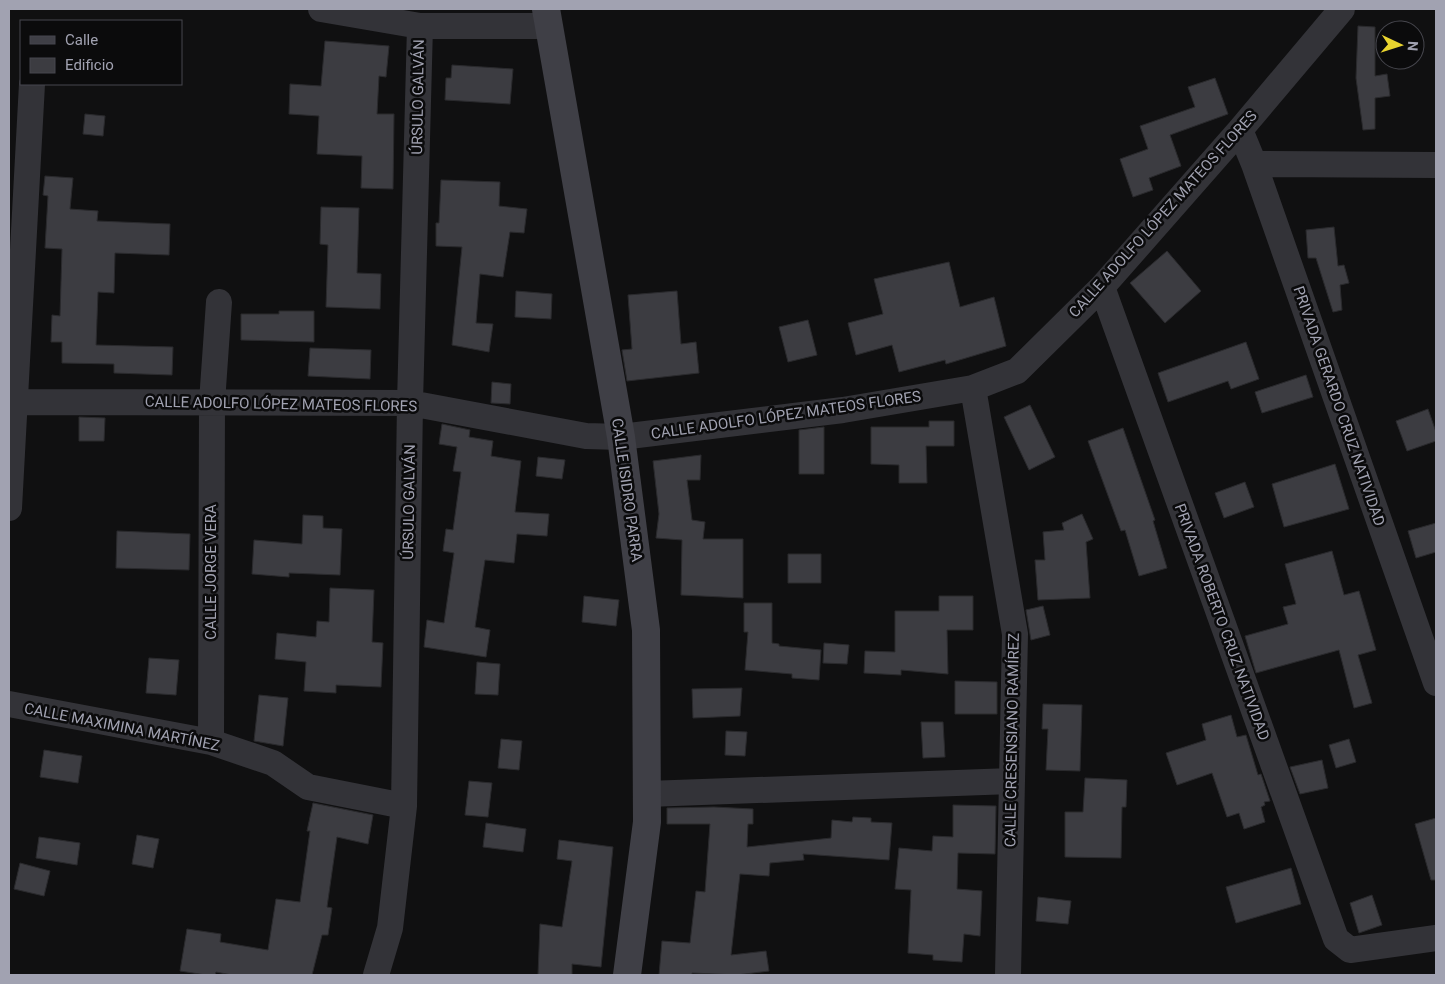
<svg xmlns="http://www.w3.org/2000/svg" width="1445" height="984" font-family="Roboto,sans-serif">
<rect width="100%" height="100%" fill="#101011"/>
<path fill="#3c3c41" stroke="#2a2a2d" d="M1358,26L1375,27V76L1387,74L1390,96L1375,98V129L1363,130L1356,78Z
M325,41L389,46L386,77L379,76L377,114H394L393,189L361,188L362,156L317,154L319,116L289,114L290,84L321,86Z
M452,65L513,69L510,104L445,100L446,78H451Z
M1215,78L1228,114L1170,135L1181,166L1149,178L1153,190L1133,197L1120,159L1148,149L1140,126L1195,107L1188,87Z
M85,114L105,116L103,136L83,134Z
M45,176L73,178L70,209L98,211L97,221L170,224L169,255L115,253L114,293L98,292L96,345L173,347L172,375L114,373V364L62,363V342H51L52,315L60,316L62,249L45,248L48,196L43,195Z
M441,180L500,182L499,206L527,209L524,233L510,232L503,277L480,274L476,323L493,324L489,352L452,345L462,247L436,246V223H439Z
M321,207L359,208L357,273L381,274L380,309L326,307L328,245L320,244Z
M1334,227L1338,266L1344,265L1349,283L1340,285L1342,310L1333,312L1316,258H1308L1306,230Z
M1167,251L1201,291L1165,323L1130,283Z
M949,262L960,307L994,297L1006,346L946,364L945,360L899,372L892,345L856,355L848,323L883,314L874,279Z
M516,291L552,294L551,319L515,317Z
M677,291L681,344L696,342L699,373L627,381L622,350L632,349L628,295Z
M279,311H314V342L241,340V314H279Z
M808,320L817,355L788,362L779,327Z
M1246,342L1259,379L1231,389L1228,381L1168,402L1158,373Z
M310,348L371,350L370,379L308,376Z
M1306,375L1313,397L1262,413L1255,392Z
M492,382L511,384L510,404L491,403Z
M1030,405L1055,457L1029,470L1004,417Z
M1428,409L1436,432V441L1407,451L1396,421Z
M79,417L105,418L104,441H79Z
M929,421H954V446H926L927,483H899V465L871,464V427H929Z
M442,424L470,430L469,437L493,441L491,456L521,461L515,512L549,514L547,536L517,534L514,563L485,560L475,627L490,630L486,657L424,647L427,620L444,623L454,553L443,551L446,529L453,530L461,472L453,471L457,447L439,444Z
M824,427V474H799V430Z
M1123,428L1155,520L1153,521L1167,568L1139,576L1125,530L1121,531L1088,441Z
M701,455L700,480H687L692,520L705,522L703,539H743V598L681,595L682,540L656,538L659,514L653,461Z
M538,457L565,460L562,479L536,476Z
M1335,464L1349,509L1284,527L1272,484Z
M1245,482L1254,507L1224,518L1215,493Z
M1082,514L1093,539L1086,542L1090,598L1038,600L1035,560H1045L1043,532L1064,530L1062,523Z
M303,515L323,516V528L342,529L340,575L289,573V577L252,574L254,540L302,544Z
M1436,523V552L1416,558L1408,531Z
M117,531L190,534L189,570L116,568Z
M1332,551L1344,595L1359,591L1376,650L1358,655L1372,703L1354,708L1339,650L1256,673L1245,636L1288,624L1283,607L1296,604L1285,564Z
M788,554H821V583H788Z
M330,588L374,590L372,642L383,643L381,687L336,685V693L304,691L306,662L275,659L277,633L316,637L317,621L329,622Z
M584,596L619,600L616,626L582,622Z
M939,596H973V630H947L948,674L901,670V675L864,673L865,651L895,652V611H939Z
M744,603H772V643L779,644V646L821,650L819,680L792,678V674L745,670L748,632H744Z
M1043,606L1050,635L1031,640L1026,610Z
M824,643L849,645L847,664L823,663Z
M149,658L179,660L176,695L146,693Z
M477,662L500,664L498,695L475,694Z
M955,681L997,682V714H955Z
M742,688L740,716L693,718L692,689Z
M259,695L288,698L283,746L254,741Z
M1043,704L1082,705L1080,771L1046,770L1048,729H1042Z
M1231,715L1237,737L1246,735L1258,775L1261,774L1270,801L1264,802L1265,805L1261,807L1265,822L1244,829L1239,813L1227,817L1212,773L1177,785L1166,753L1206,740L1202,724Z
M921,722H943L945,757L923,758Z
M726,731L747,732L745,756L725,755Z
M501,739L522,741L519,770L498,768Z
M1349,739L1356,762L1336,768L1329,745Z
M44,750L82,756L78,783L40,777Z
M1322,760L1328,788L1300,794L1290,767Z
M1085,778L1127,780L1126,807H1122L1121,858L1065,857V812H1083Z
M469,781L492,783L488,817L465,815Z
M313,803L373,815L368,844L337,837L327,907L332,908L328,935H322L312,975H232L216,972L215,975H206L180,971L187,929L221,934L220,942L268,950L276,899L300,902L310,831H307Z
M953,805L996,806L995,854L958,853L957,889L982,891L980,936L964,934L962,962L933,960V955L908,953L911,890L895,889L899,848L932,851L933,836L953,837Z
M714,807L753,809V824H748L747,847L831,838L832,820L852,822L853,817L871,818V822L892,823L889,860L803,854L804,860L770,863L769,876L740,874L731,955L766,951L769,971L737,975L692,973V975H659L662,941L690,943L696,891L705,892L710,824H667V808Z
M1436,818V880H1431L1415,824Z
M486,823L526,829L523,852L483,847Z
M137,835L159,839L153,868L132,864Z
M39,837L80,843L77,865L36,858Z
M559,840L613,847L601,967L572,964V975H538L540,924L562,927L572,861L557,859Z
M20,863L50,871L44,896L14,889Z
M1291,868L1301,904L1236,923L1226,887Z
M1372,895L1382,925L1359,933L1350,903Z
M1038,897L1071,901L1068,924L1036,921Z"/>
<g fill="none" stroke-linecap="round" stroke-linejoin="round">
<path stroke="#333338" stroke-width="26" d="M321,9L420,26H549
M1240,130L1254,164L1436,683
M1254,164L1436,165
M1102,287L1336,939L1350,950L1436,938
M973,388L1015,634L1008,975
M9,402L410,403L586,436L621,437L843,410L973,388L1017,371L1102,287L1240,130L1342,9
M9,508L32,84
M9,704L211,742L273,763L308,787L404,806
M211,742L212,402L219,302
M647,794L1012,781
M376,975L390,928L404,806L410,403L420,26"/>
<path stroke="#3f3f46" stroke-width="28" d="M546,9L621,437L646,630L647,822L627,975"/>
</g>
<g text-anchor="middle" stroke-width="5" stroke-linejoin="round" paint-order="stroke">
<g font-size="15" fill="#a1a2b1" stroke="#0b0b0c">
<text transform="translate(418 97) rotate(-89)" y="5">ÚRSULO GALVÁN</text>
<text transform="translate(1163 214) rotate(-48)" y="5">CALLE ADOLFO LÓPEZ MATEOS FLORES</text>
<text transform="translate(281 404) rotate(1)" y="5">CALLE ADOLFO LÓPEZ MATEOS FLORES</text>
<text transform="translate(1339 406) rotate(71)" y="5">PRIVADA GERARDO CRUZ NATIVIDAD</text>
<text transform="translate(786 415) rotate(-8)" y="5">CALLE ADOLFO LÓPEZ MATEOS FLORES</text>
<text transform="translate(627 490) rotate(82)" y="5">CALLE ISIDRO PARRA</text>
<text transform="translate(409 502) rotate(-89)" y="5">ÚRSULO GALVÁN</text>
<text transform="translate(211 572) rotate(-90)" y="5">CALLE JORGE VERA</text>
<text transform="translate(1222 622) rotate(70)" y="5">PRIVADA ROBERTO CRUZ NATIVIDAD</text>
<text transform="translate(122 727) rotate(11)" y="5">CALLE MAXIMINA MARTÍNEZ</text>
<text transform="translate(1012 740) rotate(-89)" y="5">CALLE CRESENSIANO RAMÍREZ</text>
</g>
</g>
<rect width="1445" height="984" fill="none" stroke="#a1a2b1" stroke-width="20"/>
<rect x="20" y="20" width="162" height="65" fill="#0b0b0c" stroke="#47474e"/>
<rect x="30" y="36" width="25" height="8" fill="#3f3f46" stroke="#47474e"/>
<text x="65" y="45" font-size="15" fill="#a1a2b1">Calle</text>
<rect x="30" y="58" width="25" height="15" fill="#3c3c41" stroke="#47474e"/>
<text x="65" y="70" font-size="15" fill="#a1a2b1">Edificio</text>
<g transform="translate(1400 45) rotate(94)"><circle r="24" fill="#0b0b0c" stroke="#47474e"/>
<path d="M0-4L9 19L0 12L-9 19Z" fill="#ead52f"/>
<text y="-8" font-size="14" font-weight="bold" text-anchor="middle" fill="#a1a2b1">N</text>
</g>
</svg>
